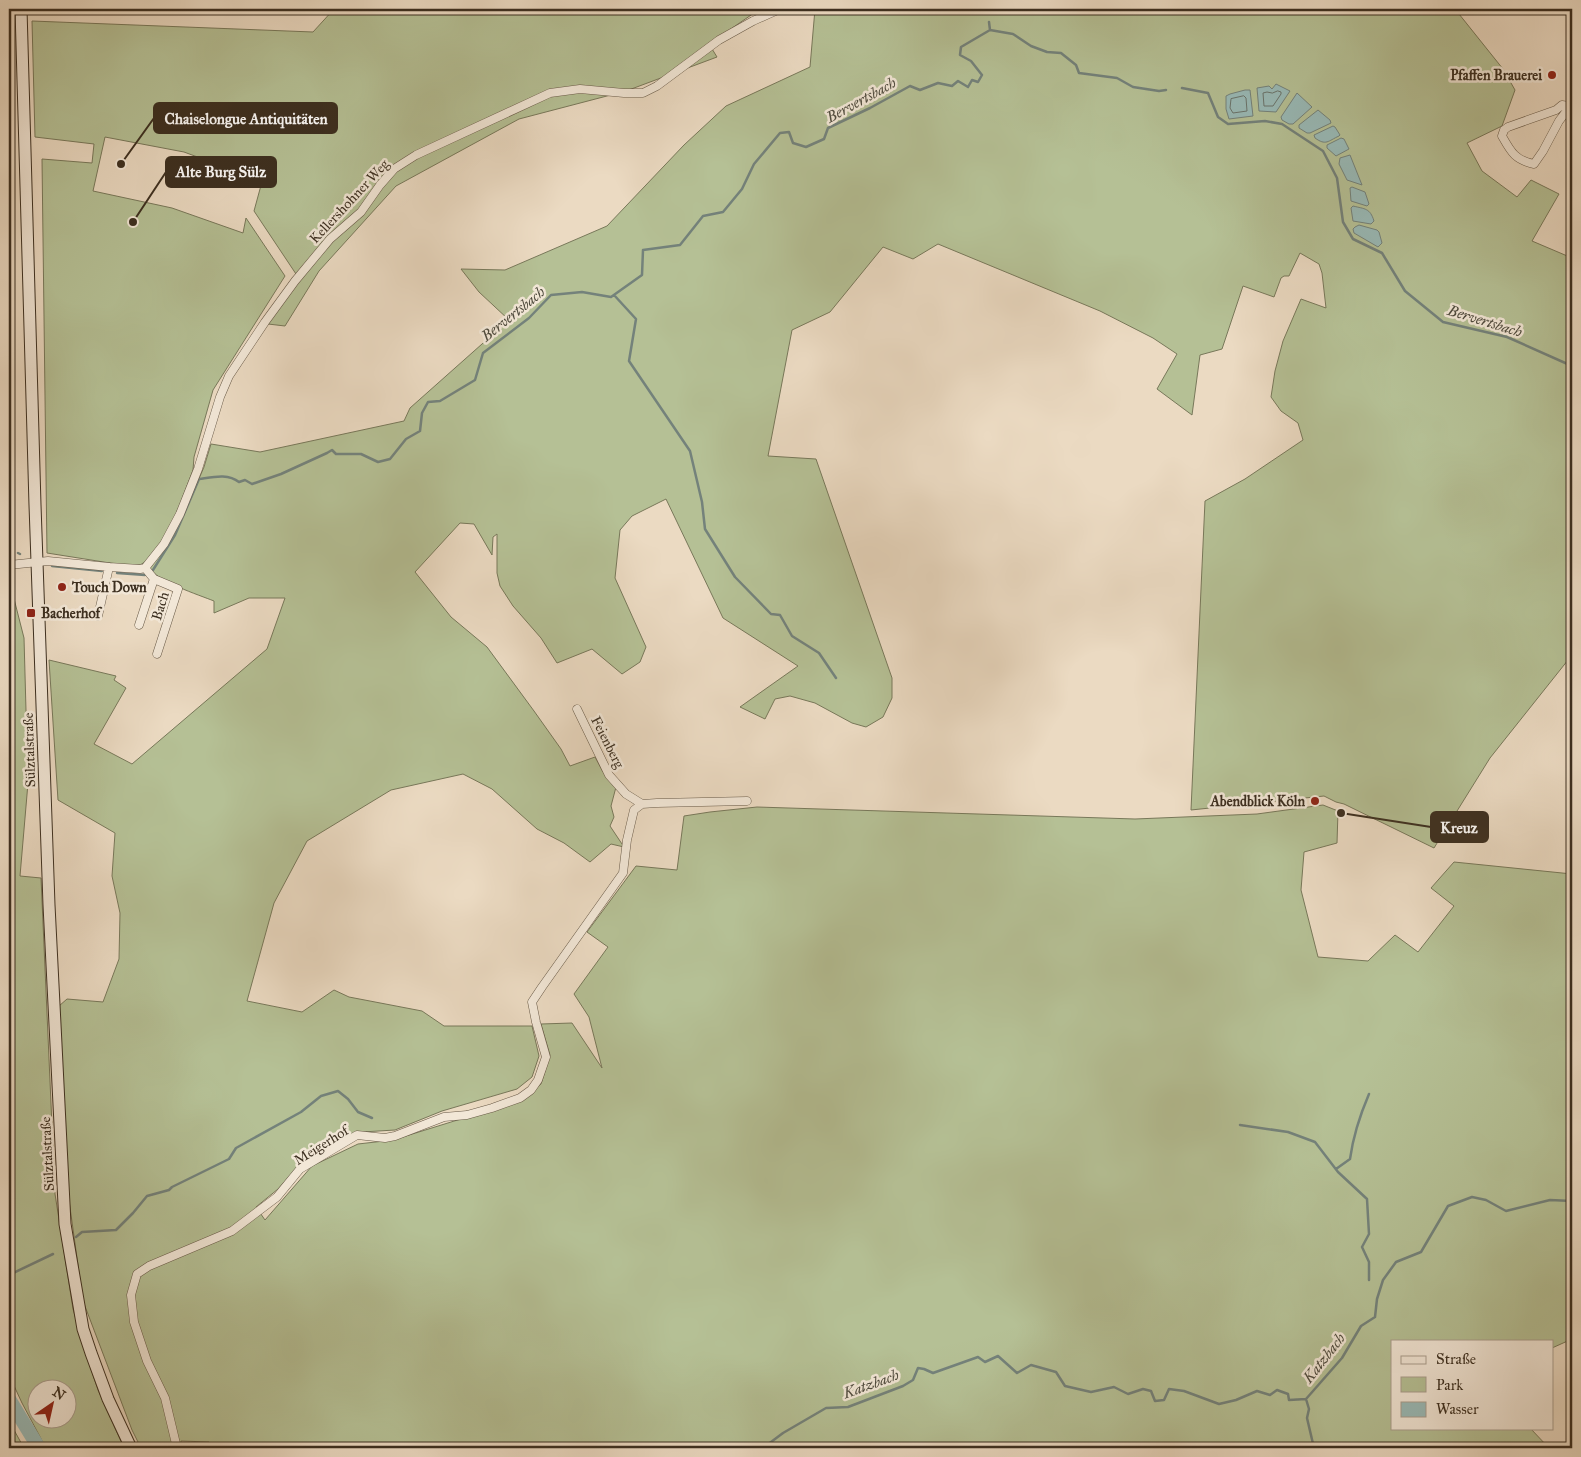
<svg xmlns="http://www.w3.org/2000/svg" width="1581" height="1457" font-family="'IM FELL Great Primer',serif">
<rect width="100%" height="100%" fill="#ebdac2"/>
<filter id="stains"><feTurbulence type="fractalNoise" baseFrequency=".004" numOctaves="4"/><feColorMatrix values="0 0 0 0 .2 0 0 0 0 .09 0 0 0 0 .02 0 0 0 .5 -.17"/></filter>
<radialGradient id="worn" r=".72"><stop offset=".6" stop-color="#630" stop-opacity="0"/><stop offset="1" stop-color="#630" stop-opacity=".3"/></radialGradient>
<path fill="#b5c095" stroke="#78785a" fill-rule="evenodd" d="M334,9H775L754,13L709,44L717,57L626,91L519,119L396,186L319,271L285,326L268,324L298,277L254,211L263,178H254L184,152L105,137L93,191L172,208L243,233L246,218L285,276L213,390L194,457L193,470L179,507L163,541L148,560L140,565L129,566L47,553L42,159L92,163L94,144L35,137L32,21L313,32Z
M815,9H1455L1503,69L1515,90L1502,126L1467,143L1482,171L1517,197L1531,180L1559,194L1532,241L1572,258V655L1490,758L1434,848L1344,804L1336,802L1324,796L1191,810L1205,501L1245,479L1303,440L1298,423L1281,411L1271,397L1275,371L1283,341L1301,299L1326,308L1322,273L1319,264L1300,253L1289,276H1284L1281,278L1274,297L1243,286L1222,349L1200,355L1192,415L1157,389L1177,354L1153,338L1100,311L938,244L913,259L883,247L830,312L792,330L768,456L816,459L892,678V698L883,717L866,727L852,723L815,703L790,696L775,699L765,719L740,707L798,666L723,618L666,499L632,516L620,530L615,578L646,647L640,662L622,674L592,649L557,663L541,638L513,606L500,586L497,573V534L493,537L492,555L474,524L460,523L415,572L451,617L487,647L534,711L561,749L570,766L595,757L603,772L616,787L611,806L614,817L610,826L624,847L611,844L590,862L564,843L537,829L492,789L463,774L391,790L307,841L274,903L247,1001L302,1012L334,990L349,997L422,1011L444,1026H532L539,1056L532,1077L517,1089L442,1111L395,1130L362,1132L305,1158L278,1189L256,1207L265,1220L312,1166L358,1144L393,1140L522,1100L541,1084L550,1055L541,1024L572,1023L602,1068L589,1017L574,994L608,947L587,932L636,866L677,870L684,816L710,812L757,807L1135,819L1257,814L1323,805L1338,811L1337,843L1304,852L1301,890L1318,957L1368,961L1395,935L1418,952L1454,906L1431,888L1454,862L1572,874V1339L1552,1348V1341H1392V1428H1530L1549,1448H211L209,1442L181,1441L182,1448H141L132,1430L83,1301L68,1193L59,1006L67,999L103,1002L119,959L120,913L112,876L115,833L58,800L49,660L116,676L114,680L126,688L94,744L132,764L267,649L285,598H249L214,613V601C199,595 156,581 150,568L180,523L204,467L211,444L260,452L404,421L410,408L509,320L479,292L461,269L505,270L607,226L684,145L726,106L810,67Z
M11,587L24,638L28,783L20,876L41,878L55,1194L73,1309L87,1357L98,1390L124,1448H46L22,1403L9,1375V588ZM38,1390H68V1420H38Z
M9,1421L24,1448H9Z"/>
<path fill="#99bab7" stroke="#74827b" d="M1276,84L1290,91L1276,112L1259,111L1257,88L1269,86L1272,89Z
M1245,90H1250L1253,116L1229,119L1226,109V96L1230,94Z
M1297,93L1312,107L1293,124H1289L1282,120L1281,117Z
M1318,110L1330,120L1331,123L1310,133H1307L1299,128V125Z
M1333,126L1335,127L1340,135L1339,136C1328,141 1326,146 1315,138L1314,135Z
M1341,138L1344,139L1349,149L1336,156L1327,148V145Z
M1350,155L1362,185L1347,180L1339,164L1340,158Z
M1352,187L1365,192L1369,204L1367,206L1351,201L1350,188Z
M1353,206C1365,209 1370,208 1374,221L1371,224L1353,221L1351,208Z
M1359,225L1377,230L1379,232L1382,243L1378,247L1354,233L1353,229L1355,227Z"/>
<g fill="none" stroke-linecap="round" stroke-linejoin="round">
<path stroke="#6a746c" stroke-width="1" d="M1278,91L1281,92V94L1273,106H1264L1263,93L1267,92L1272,93Z
M1244,96L1246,98L1247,111L1233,113L1230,108L1231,99Z"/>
<path stroke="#74827b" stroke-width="2.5" d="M989,22L990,30
M1182,88L1208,93L1218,117L1228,124L1265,121L1282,124L1323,151L1337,178L1343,222L1353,239L1382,253L1405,291L1443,322L1507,337L1572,366
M614,295L636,319L629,361L690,451L702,502L705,529L735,577L771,614L780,615L792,636L819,653L836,678
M18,553L20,554
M52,566L102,571
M153,570L175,535L199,479C213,477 228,473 239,482L245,480L252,484L281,474L327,453L332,450L336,454H361L378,462L390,459L406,439L420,431L422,413L428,402L440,401L475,380L483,353L529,318L551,295L582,292L611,297L642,275L643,250L680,245L703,216L723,212L742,189L754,164L780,133L789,132L793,143L806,147L824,139L828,128L870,108L910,86L920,90L938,83L952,86L958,81L968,87L972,80L978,82L982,75L971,61L960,55L961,47L990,30L1013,34L1031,46L1047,52L1061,53L1076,65L1079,73L1117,78L1133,87L1159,91L1166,90
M117,573L145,575
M1240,1125L1288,1132L1315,1142L1338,1172L1367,1199L1369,1234L1362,1247L1369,1262V1280
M1336,1169L1350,1159C1353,1137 1360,1115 1369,1094
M76,1237L82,1232L116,1230L133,1213L147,1196L169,1190L172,1187L229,1159L236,1148L301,1112L321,1096L338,1091L348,1099L358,1112L372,1118
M9,1275L53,1254
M1306,1399L1309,1409L1307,1418L1314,1448
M763,1448L783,1433L826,1408L848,1407L903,1386L913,1380L918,1368L924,1369L933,1373L978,1357L985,1362L998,1356L1017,1373L1031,1365L1056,1372L1065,1386L1091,1392L1114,1387L1128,1394L1143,1389L1151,1391L1155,1401L1164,1400L1169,1389L1184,1391L1219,1404L1236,1400L1257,1391L1270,1395L1277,1390L1288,1394L1289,1400L1306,1399L1342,1358L1361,1326L1375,1317L1377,1299L1383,1280L1396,1262L1421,1252L1448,1206L1472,1197L1486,1200L1506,1211L1550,1200L1572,1201"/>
<path stroke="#99bab7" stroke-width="14" d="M9,1399L39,1448"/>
<g stroke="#685a48" stroke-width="9">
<path id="street" d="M1569,106L1562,105L1556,110L1508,127L1504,130L1502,136C1511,152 1515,160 1534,164L1543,151L1559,121L1572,104
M9,565L48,561L109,567L140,569L145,568
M145,568L164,544L180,514L198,469L220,397L229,376L265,322L295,281L330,239L361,212L380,185L394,169L416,155L550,93L580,89L624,93H643L657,86L719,40L753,21L780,9
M145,568L154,579L178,589L157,654
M98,616L109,567
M139,625L154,579
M577,709L609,775L626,794L642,804
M177,1448L165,1398L147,1361L134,1322L131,1295L137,1274L149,1266L232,1231L277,1197L300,1169L357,1135L385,1138L395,1136L444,1117L467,1115L492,1108L520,1098L531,1090L538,1080L546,1057L536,1022L532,1002L542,987L623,873L627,840L634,810L642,804L657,803L747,801"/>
</g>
<g stroke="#3c2f20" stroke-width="13">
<path id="secondary" d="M21,9L35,505L49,905L65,1224L83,1329L91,1353L108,1399L131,1448"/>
</g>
<use href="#street" stroke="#f2e7d7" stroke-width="8"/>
<use href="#secondary" stroke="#f2e7d7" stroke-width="11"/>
</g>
<g fill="#8f2418" stroke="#f2e7d7" stroke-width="2">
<circle cx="1552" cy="75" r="5"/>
<circle cx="62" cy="587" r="5"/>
<rect x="26" y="608" width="10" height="10" rx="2.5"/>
<circle cx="1315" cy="801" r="5"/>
</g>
<g text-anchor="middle" stroke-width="5" stroke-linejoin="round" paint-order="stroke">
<g font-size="14" font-weight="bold" fill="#3c2f20" stroke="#f2e7d7" text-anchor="end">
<text x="1542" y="80">Pfaffen Brauerei</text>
<text x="72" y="592" text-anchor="start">Touch Down</text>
<text x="41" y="618" text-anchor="start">Bacherhof</text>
<text x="1305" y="806">Abendblick Köln</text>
</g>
<g font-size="14" fill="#3c2f20" stroke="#f2e7d7">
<text transform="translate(349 201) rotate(-47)" y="5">Kellershohner Weg</text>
<text transform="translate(160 606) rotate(-73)" y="5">Bach</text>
<text transform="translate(608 742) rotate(63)" y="5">Feienberg</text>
<text transform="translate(29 750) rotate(-92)" y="5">Sülztalstraße</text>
<text transform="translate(321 1145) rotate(-32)" y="5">Meigerhof</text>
<text transform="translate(47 1154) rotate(-93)" y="5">Sülztalstraße</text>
</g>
<g font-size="15" font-style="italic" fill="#4f4b3e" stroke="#f2e7d7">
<text transform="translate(861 100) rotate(-29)" y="5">Bervertsbach</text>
<text transform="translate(513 314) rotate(-39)" y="5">Bervertsbach</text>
<text transform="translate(1485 321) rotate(17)" y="5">Bervertsbach</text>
<text transform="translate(1324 1358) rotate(-52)" y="5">Katzbach</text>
<text transform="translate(871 1384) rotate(-20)" y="5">Katzbach</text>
</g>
</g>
<path fill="none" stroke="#3c2f20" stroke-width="2" d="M121 164L154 118M133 222L166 172M1341 813L1431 827"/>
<g fill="#3c2f20" stroke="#f2e7d7" stroke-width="2">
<circle cx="121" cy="164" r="5"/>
<circle cx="133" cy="222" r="5"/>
<circle cx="1341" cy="813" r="5"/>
</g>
<g fill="#3c2f20" stroke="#3c2f20" stroke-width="2">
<rect x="154" y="103" width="183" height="30" rx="5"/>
<rect x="166" y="157" width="110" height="30" rx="5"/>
<rect x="1431" y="812" width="57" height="30" rx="5"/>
</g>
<g font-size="15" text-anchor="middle" font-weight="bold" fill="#fff">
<text x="246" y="124">Chaiselongue Antiquitäten</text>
<text x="221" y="177">Alte Burg Sülz</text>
<text x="1459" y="833">Kreuz</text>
</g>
<rect width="1581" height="1457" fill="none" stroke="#ebdac2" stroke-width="30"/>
<rect x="10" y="10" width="1561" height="1437" fill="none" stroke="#3c2f20" stroke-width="2.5"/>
<rect x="15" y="15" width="1551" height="1427" fill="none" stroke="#3c2f20"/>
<rect x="1391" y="1340" width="162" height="90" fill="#f2e7d7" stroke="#a99d8e"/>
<rect x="1401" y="1356" width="25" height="8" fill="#f2e7d7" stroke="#a99d8e"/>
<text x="1436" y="1364" font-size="15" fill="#3c2f20">Straße</text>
<rect x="1401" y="1377" width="25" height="15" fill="#b5c095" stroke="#a99d8e"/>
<text x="1436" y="1390" font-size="15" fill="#3c2f20">Park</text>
<rect x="1401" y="1402" width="25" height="15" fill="#99bab7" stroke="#a99d8e"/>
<text x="1436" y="1414" font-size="15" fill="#3c2f20">Wasser</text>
<g transform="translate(52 1404) rotate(34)"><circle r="24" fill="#f2e7d7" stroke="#a99d8e"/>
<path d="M0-4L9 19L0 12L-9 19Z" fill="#8f2418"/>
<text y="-8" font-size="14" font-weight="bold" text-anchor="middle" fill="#3c2f20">N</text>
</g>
<rect width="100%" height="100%" filter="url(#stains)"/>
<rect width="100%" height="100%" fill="url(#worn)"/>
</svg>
